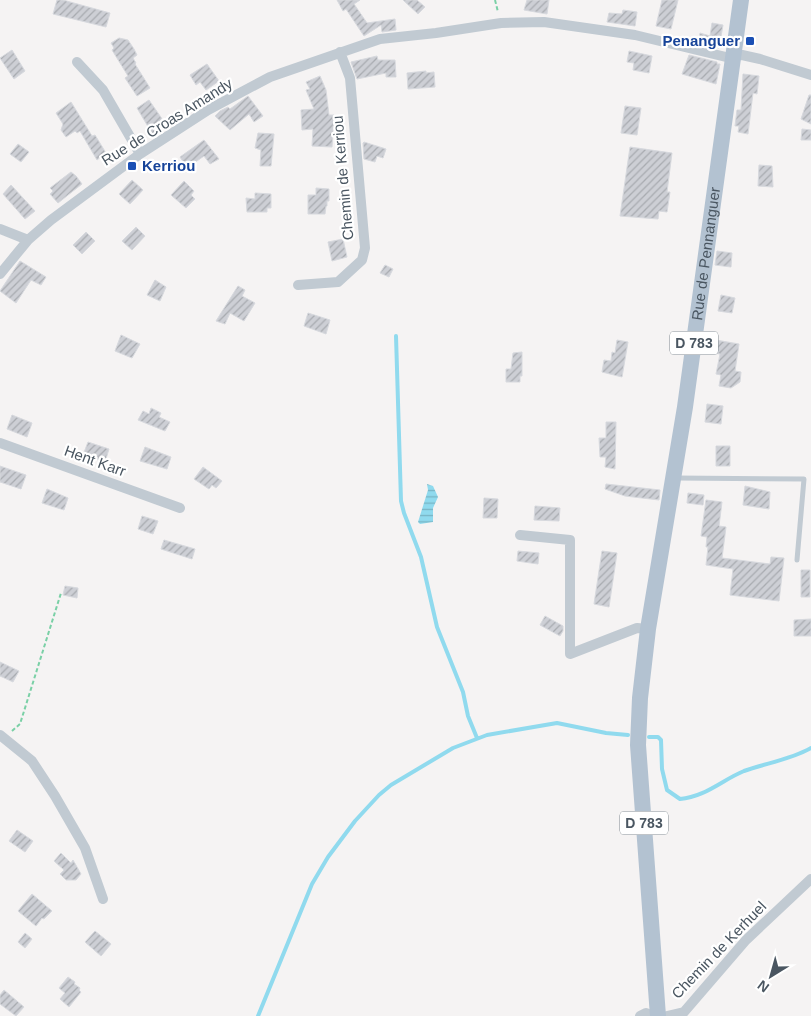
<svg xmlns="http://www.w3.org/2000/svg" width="811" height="1016" font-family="Arial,sans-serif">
<defs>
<pattern id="water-rules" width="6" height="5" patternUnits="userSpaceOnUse" patternTransform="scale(1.25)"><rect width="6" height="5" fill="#90daee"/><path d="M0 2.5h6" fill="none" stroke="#78b4c4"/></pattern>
<pattern id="building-hatch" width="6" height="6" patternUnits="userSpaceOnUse" patternTransform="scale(1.25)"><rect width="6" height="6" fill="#cdcfd5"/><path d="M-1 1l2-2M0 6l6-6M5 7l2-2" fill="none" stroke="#a8abb0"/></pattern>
</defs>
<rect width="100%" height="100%" fill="#f5f3f3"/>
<path fill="url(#water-rules)" d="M427,484L433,486L438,497L433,508V522L420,524L418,522L428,490Z"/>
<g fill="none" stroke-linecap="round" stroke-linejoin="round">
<path stroke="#90daee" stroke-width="4" d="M396,336L401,501L404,513L421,557L437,627L463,692L468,716L477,738
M649,737H658L661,740L662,769L667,790L680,799C705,797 722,780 744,771C766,763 790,760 811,748
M258,1016L312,884L328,857L355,821L379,795L391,785L453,748L487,735L557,723L606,733L628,735"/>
</g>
<path fill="url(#building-hatch)" stroke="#d7d9de" d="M57,0H63L110,13L106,27L53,14Z
M337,0H360L354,4L367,23L395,19L396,30L382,32L381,25L364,36L346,9L343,11Z
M403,0H417L425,7L418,14Z
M527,0H549L547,14L524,10Z
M662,0H678L671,29L656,26Z
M623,10L637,12L635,26L607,22L609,13L622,14Z
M712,23L723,25L719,48L698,43L700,33L710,36Z
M119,38L128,40L134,49L137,55L133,58L136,63L135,64L150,88L137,96L125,78L128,76L112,50L114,48L111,43Z
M12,50L25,71L14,79L0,58Z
M629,51L652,56L649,73L633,70L634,63L627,62Z
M689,55L717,62V64H720L716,84L682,74Z
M377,56L378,60H395L396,77H386V73L357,79L351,62Z
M207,64L219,81L206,90L200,82L196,85L190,75Z
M426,71V73L434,72L435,87L408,89L407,73Z
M743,74L759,76L757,94L753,93L748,134L738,132L739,126H735L737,110H741Z
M320,76L326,90L329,115H334L332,147L312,146L313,129L302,130L301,110L314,109L306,90L310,89L306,82Z
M809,95H811V124L801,119Z
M248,96L263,116L254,122L249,114L230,130L215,116L220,111L228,107L230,109Z
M149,100L167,126L153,135L137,108Z
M71,102L92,136L95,135L106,153L97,160L80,131L77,133L75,131L66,137L61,130L63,124L56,113Z
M625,106L641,108L637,135L621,133Z
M802,129L811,130V140H801Z
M258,133L274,134L271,166H260L261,150L255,148Z
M204,140L219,159L210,164L204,156L187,168L180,157Z
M364,142L386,149L383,158L377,156L375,162L364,159L363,143Z
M18,144L29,152L21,162L10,154Z
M630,147L672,153L667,192H670L667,212L659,211L658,219L620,216Z
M759,165L772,166L773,187L758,186Z
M71,172L76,176L82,184L58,203L50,194L53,191L50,188Z
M132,180L143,190L130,204L119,194Z
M184,181L194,191L191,195L195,199L186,208L171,195Z
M11,185L35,211L25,219L3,194Z
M316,188L329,189V201H327V206H326L325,214H308V195H316Z
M255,193L271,194V208H267V212H247L246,198L255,199Z
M136,227L145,236L132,250L122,241Z
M86,232L95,241L82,254L73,245Z
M343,239L347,257L332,261L328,242Z
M717,251L732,253L731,267L715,265Z
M20,261L46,277L41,285L31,280L16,303L0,291Z
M385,265L393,269L389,277L380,273Z
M155,280L166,287L160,301L147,295Z
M238,286L245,290L242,296L255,303L244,321L230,313L225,324L216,321Z
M721,295L735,298L732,313L718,311Z
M308,313L330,320L326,334L304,326Z
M121,335L140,344L132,358L115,351Z
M710,339L739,344L735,371L741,372L740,382L731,388L719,386L721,375L716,374L720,354L713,353V350L708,349Z
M617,340L628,342L622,377L602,372L604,360L611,361L612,352L615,353Z
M522,352V376H520V382H506V369H511L513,353Z
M707,404L723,406L721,424L705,422Z
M151,408L161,413L159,417L170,422L165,431L138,420L143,411L149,414Z
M12,415L32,423L27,437L7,429Z
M606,422H616L615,469L605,467L606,457H600L599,438H606Z
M88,442L109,449L105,462L83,455Z
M716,446H730V466H716Z
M145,447L171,457L167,469L140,461Z
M0,466L26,475L21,489L0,482Z
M203,467L222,481L216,488L212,485L209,489L194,479Z
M606,484L660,490L659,500L625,496L605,489Z
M745,486L770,492L769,509L743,505Z
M47,489L68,498L64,510L42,503Z
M688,493L704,495L703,505L687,503Z
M484,498L498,499L497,518H483Z
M706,500L722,502L719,526L726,527L722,558L770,564L771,557L784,558L779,601L730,595L733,569L706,565L708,547H706L707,537L701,536Z
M535,506L560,508L559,521L534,520Z
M142,516L158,521L153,534L138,529Z
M164,540L195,549L192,559L161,549Z
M518,551L539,553L538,564L517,561Z
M602,551L617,553L609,607L594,604Z
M801,570H810V597H801Z
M65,586L78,588L77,598L63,595Z
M545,616L563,626V631L560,636L540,625Z
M811,619V636H794V620Z
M0,662L19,671L13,682L0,676Z
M17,830L33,841L25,852L9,841Z
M61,853L71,863L73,860L81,874L76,880H66L60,874L64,870L54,861Z
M32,894L52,911L44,919L42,918L36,926L18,911Z
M95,931L111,944L101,956L85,942Z
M25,933L32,939L25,948L18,942Z
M68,977L75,982L74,984L80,988L79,990L81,992L69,1007L60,999L65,993L59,988Z
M4,990L24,1007L16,1016L0,1004V995Z"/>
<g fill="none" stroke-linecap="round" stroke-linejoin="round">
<path stroke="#7ad0a6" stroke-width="2" stroke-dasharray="4 2.5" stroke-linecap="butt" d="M495,0L498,12
M12,731L20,724L61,593"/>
<path stroke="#c1cad2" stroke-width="5" d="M676,478L804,479L797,560"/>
<path stroke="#c1cad2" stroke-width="10" d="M77,62L103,90L140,154
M0,229L28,240
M0,274L28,240L51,220L140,154L208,110L270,77L380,39L436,33L501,23L544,22L635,35L726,57L742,55L760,59L811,75
M298,285L338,282L362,260L365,248L350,78L340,52
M0,443L180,508
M520,535L570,540V654L637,628L648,629
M0,735L32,761L55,796L85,848L103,899
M640,1016L646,1013L652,1016
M667,1016L684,1012L746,940L811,879"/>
<path stroke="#b3c2d1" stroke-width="16" id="s1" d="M658,1016L638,745L640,698L648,629L685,407L741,0"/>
</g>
<g fill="#1a4fb4" stroke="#fff" stroke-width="2">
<rect x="745" y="36" width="10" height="10" rx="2.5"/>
<rect x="127" y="161" width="10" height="10" rx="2.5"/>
</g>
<g text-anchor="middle" stroke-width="4.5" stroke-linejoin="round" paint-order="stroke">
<g fill="#fff" stroke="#808990" stroke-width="1">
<rect x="670" y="331.5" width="48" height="23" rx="4"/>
<rect x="620" y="811.5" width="48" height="23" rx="4"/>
</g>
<g font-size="14" font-weight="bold" fill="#4a5661">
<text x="694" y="348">D 783</text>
<text x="644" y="828">D 783</text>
</g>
<g font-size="15" font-weight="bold" fill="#164399" stroke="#fff" text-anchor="end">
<text x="740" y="46">Penanguer</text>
<text x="142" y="171" text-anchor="start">Kerriou</text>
</g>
<g font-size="15" fill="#4a5661" stroke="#fff">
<text transform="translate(167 122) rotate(-32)" y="5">Rue de Croas Amandy</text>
<text transform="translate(343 178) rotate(-95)" y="5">Chemin de Kerriou</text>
<text dy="5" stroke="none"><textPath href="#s1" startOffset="768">Rue de Pennanguer</textPath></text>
<text transform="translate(95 461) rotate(20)" y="5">Hent Karr</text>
<text transform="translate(719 950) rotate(-46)" y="5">Chemin de Kerhuel</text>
</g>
</g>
<g transform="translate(771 976) rotate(217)" stroke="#ffffff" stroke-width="4" paint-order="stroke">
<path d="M0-4L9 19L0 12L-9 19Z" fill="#4a5661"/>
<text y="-8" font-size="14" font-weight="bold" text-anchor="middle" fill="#4a5661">N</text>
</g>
</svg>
